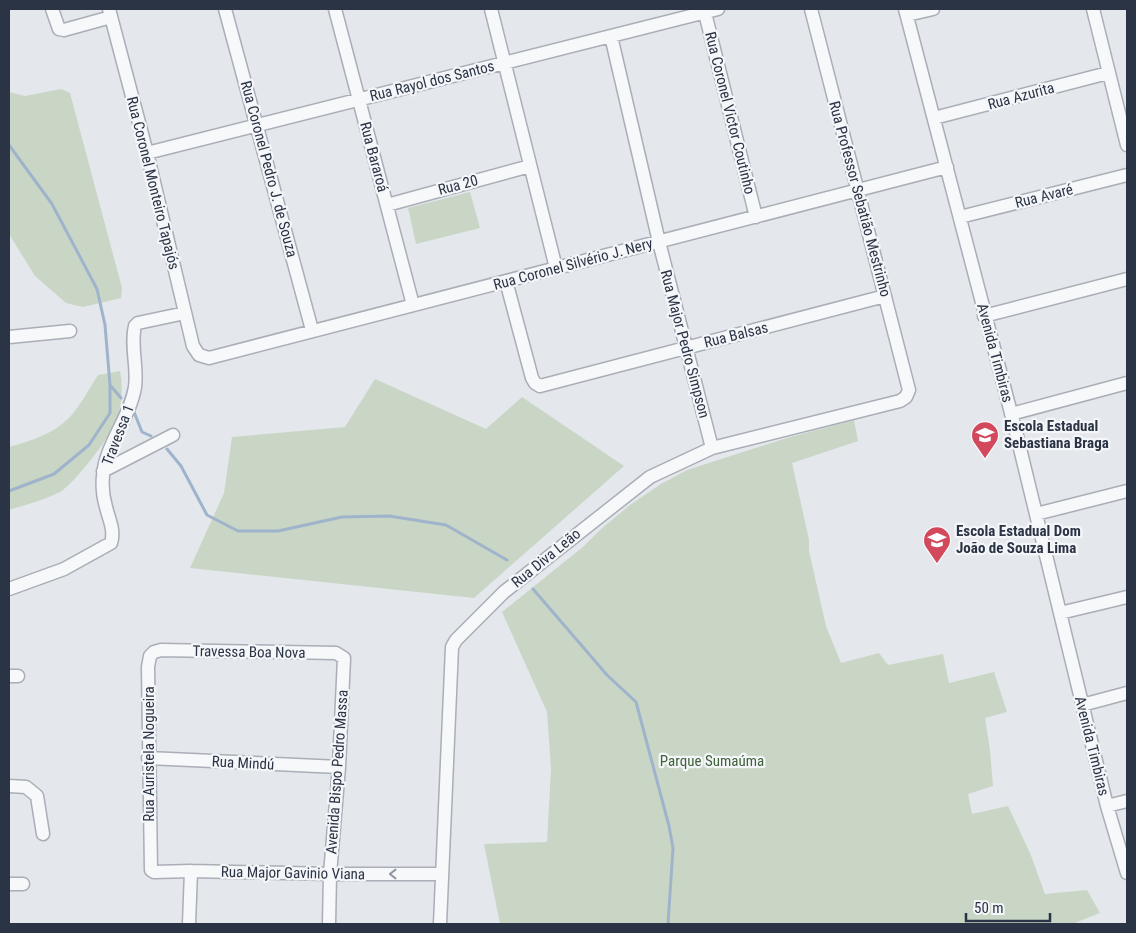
<svg xmlns="http://www.w3.org/2000/svg" width="1136" height="933" font-family="'Roboto Condensed',sans-serif">
<rect width="100%" height="100%" fill="#e4e7ec"/>
<path fill="#c9d6c5" d="M61,89L70,93L122,288L121,298L83,307L66,303L35,276L9,234V92L25,96Z
M470,192L480,228L416,244L408,208Z
M120,371C123,386 122,404 117,420C111,436 74,484 60,492C44,500 25,505 9,510V447C30,441 53,434 69,418C81,405 89,389 98,375Z
M375,379L486,429L522,397L624,466L474,598L190,568L224,493L232,437L345,427Z
M854,420L858,441L792,463L809,540V551L826,626L841,663L879,653L888,665L943,654L949,683L994,672L1007,712L985,718L990,750L993,786L968,794L972,814L1008,806L1030,853L1045,894L1087,890L1100,913L1072,924H500L484,844L547,842L551,769L547,712L502,612L584,546L600,530L630,505L661,484L687,470L787,438Z"/>
<g fill="none" stroke-linecap="round" stroke-linejoin="round">
<path stroke="#9fb4cc" stroke-width="3" d="M9,145L52,204L97,289L105,325L110,385V413L89,445L54,474L9,491
M110,385L121,398
M134,412L142,432L151,436
M167,449L181,466L207,515L238,531H278L342,517L389,516L446,525L507,560
M533,589L607,675L636,702L669,826L673,848L668,924"/>
<g stroke="#a9aeb7" stroke-width="15">
<path id="minor" d="M52,9L59,29L64,30L111,17
M109,9L147,153L193,346L199,355L209,358L947,167
M225,9L312,330
M335,9L413,305
M491,9L556,268
M704,9L756,217
M905,9L1016,432L1107,806L1127,873
M1093,9L1127,145
M907,15L933,9
M611,36L659,242L712,448
M934,118L1108,73
M147,153L718,9
M387,205L530,166
M960,217L1127,175
M506,281L532,378L535,383L540,386L885,296
M984,316L1127,279
M9,337L70,331
M1011,414L1127,383
M103,471L173,435
M1036,514L1127,491
M9,589L64,569L111,543C115,530 109,520 106,507C103,497 102,486 103,476C105,445 130,418 135,387C138,367 130,345 135,326L138,323L185,313
M1060,613L1127,597
M9,676H18
M1082,705L1127,693
M148,758L339,767
M9,786L26,787L37,796L43,834
M1107,806L1127,801
M9,884H23
M189,924L191,871
M329,924L330,874L339,767L344,658L336,653L161,650L154,652L150,656L148,667L151,870L154,872L191,871L330,874H442
M440,924L452,647L456,640L504,592L650,477L712,448L900,401L906,397L909,390L811,9"/>
</g>
<use href="#minor" stroke="#f7f8fa" stroke-width="12"/>
</g>
<defs><path id="oneway-chevron" d="M-2-3.5L2.5 0L-2 3.5" fill="none" stroke-width="1.6" stroke-linecap="round" stroke-linejoin="round" transform="scale(1.25)"/></defs>
<use stroke="#9196a0" href="#oneway-chevron" transform="translate(393 874) rotate(180)"/>
<defs>
<g id="school-pin" transform="scale(1.4375)"><path d="M0 17L-7.5 6A9.5 9.5 0 1 1 7.5 6Z" fill="#d1495b" stroke="#f4f6f9"/><path d="M0-5L7-2L0 1L-7-2ZM-4 1L0 2.5L4 1V4Q0 6-4 4Z" fill="#fff"/></g>
</defs>
<g fill-rule="evenodd">
<use href="#school-pin" x="985" y="435"/>
<use href="#school-pin" x="937" y="540"/>
</g>
<g text-anchor="middle" stroke-width="4.5" stroke-linejoin="round" paint-order="stroke">
<g font-size="15" fill="#2b3445" stroke="#f4f6f9">
<text transform="translate(432 81) rotate(-14)" y="5">Rua Rayol dos Santos</text>
<text transform="translate(1021 96) rotate(-15)" y="5">Rua Azurita</text>
<text transform="translate(730 113) rotate(76)" y="5">Rua Coronel Victor Coutinho</text>
<text transform="translate(374 157) rotate(75)" y="5">Rua Bararoá</text>
<text transform="translate(269 169) rotate(75)" y="5">Rua Coronel Pedro J. de Souza</text>
<text transform="translate(153 183) rotate(76)" y="5">Rua Coronel Monteiro Tapajós</text>
<text transform="translate(458 185) rotate(-15)" y="5">Rua 20</text>
<text transform="translate(1044 196) rotate(-14)" y="5">Rua Avaré</text>
<text transform="translate(860 199) rotate(75)" y="5">Rua Professor Sebatião Mestrinho</text>
<text transform="translate(573 264) rotate(-15)" y="5">Rua Coronel Silvério J. Nery</text>
<text transform="translate(736 335) rotate(-14)" y="5">Rua Balsas</text>
<text transform="translate(685 344) rotate(75)" y="5">Rua Major Pedro Simpson</text>
<text transform="translate(995 353) rotate(75)" y="5">Avenida Timbiras</text>
<text transform="translate(118 435) rotate(-69)" y="5">Travessa 1</text>
<text transform="translate(546 558) rotate(-39)" y="5">Rua Diva Leão</text>
<text transform="translate(249 652) rotate(1)" y="5">Travessa Boa Nova</text>
<text transform="translate(1092 746) rotate(76)" y="5">Avenida Timbiras</text>
<text transform="translate(149 754) rotate(-90)" y="5">Rua Auristela Nogueira</text>
<text transform="translate(243 763) rotate(3)" y="5">Rua Mindú</text>
<text transform="translate(337 772) rotate(-86)" y="5">Avenida Bispo Pedro Massa</text>
<text transform="translate(293 873) rotate(1)" y="5">Rua Major Gavinio Viana</text>
</g>
<g font-size="15" font-weight="bold" fill="#2b3445" stroke="#f4f6f9" text-anchor="start">
<text x="1004" y="431">Escola Estadual<tspan x="1004" dy="17">Sebastiana Braga</tspan></text>
<text x="956" y="536">Escola Estadual Dom<tspan x="956" dy="17">João de Souza Lima</tspan></text>
</g>
<g font-size="15" fill="#3f6138" stroke="#f4f6f9">
<text x="712" y="766">Parque Sumaúma</text>
</g>
</g>
<rect width="1136" height="933" fill="none" stroke="#2b3445" stroke-width="20"/>
<path d="M966 913v8h84v-8" fill="none" stroke="#2b3445" stroke-width="2.5"/>
<text x="974" y="913" font-size="15" fill="#2b3445" stroke="#f4f6f9" stroke-width="4" paint-order="stroke">50 m</text>
</svg>
